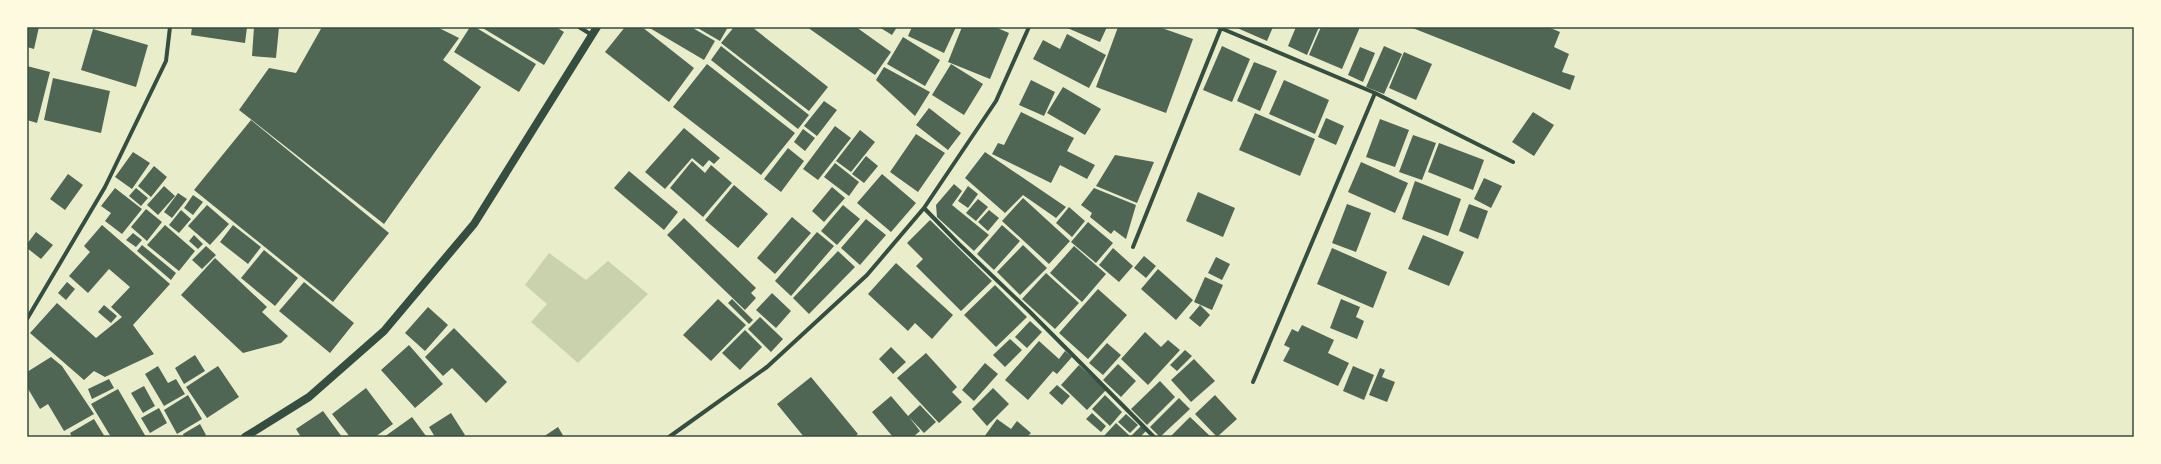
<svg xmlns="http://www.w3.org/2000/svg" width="2161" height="464" font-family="'Varela Round',sans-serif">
<rect width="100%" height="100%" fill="#e9edc9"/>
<path fill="#cad2ad" d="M549,253L586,280L608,261L648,294L578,363L531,322L547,304L525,285Z"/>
<path fill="#4f6655" d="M27,27H39L34,49L27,47Z
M192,27H247L245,43L191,35Z
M254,27H279L276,58L252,56Z
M322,27H437L459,38L443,60L481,87L384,224L239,110L269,68L296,73Z
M470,27H475L536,64L519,92L454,52Z
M481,27H556L564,32L544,65Z
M625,27H642L694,68L669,102L605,52Z
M648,27H691L715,41L704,60Z
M696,27H728L720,41Z
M734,27H752L828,87L809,111L721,43Z
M807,27H856L891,52L875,75Z
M879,27H897L892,35Z
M912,27H956L944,53L908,36Z
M962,27H995L1009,33L990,79L948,62Z
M1065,27H1107L1100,42Z
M1118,27H1159L1193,39L1166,113L1096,87Z
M1235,27H1273L1267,41Z
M1296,27H1319L1307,55L1288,46Z
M1321,27H1360L1342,69L1309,55Z
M1410,27H1548L1560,32L1554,47L1569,54L1562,72L1575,76L1570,90Z
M93,29L148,45L136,87L81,70Z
M1067,34L1106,55L1089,88L1033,59L1043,40L1060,49Z
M903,37L940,60L925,86L887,64Z
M721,46L809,115L798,129L711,60Z
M1222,46L1250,59L1232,102L1203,90Z
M1384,46L1402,54L1384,94L1366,87Z
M1360,47L1375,53L1363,82L1348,75Z
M1404,52L1432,64L1416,100L1389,88Z
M1254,62L1277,71L1260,111L1237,101Z
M707,64L795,133L761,175L673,107Z
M951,64L983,84L964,115L932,95Z
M27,66L50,72L37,123L27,120Z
M884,67L930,92L915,116L876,80Z
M53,78L110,91L101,133L44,120Z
M1031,80L1055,92L1044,116L1019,105Z
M1284,80L1329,100L1315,134L1269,114Z
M1063,87L1101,109L1085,135L1047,113Z
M824,101L837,110L817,136L804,126Z
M929,108L961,133L948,150L916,125Z
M1021,112L1074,138L1067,151L1095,165L1087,179L1060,165L1051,183L992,154L998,143L1004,145Z
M1533,112L1554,125L1534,156L1512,142Z
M1255,113L1315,139L1300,176L1239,150Z
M1326,118L1344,126L1336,145L1318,137Z
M1380,119L1409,130L1395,167L1366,157Z
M251,120L389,233L333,302L194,190Z
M835,126L851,138L818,180L803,169Z
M684,128L720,158L714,164L709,160L703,167L692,158L665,189L645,172Z
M803,129L815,138L805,151L794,142Z
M860,130L875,142L851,172L836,161Z
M916,134L945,153L918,192L890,172Z
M1413,135L1436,143L1422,180L1399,172Z
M1439,143L1484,160L1473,190L1428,172Z
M788,148L804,161L781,192L764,179Z
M133,152L150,163L132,189L115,177Z
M985,152L1066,207L1056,218L1023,195L1005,213L965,178Z
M1115,155L1154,162L1137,203L1096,186Z
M866,156L878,166L864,183L852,174Z
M692,161L705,173L711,165L732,183L703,217L670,188Z
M1361,162L1408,183L1395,213L1348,192Z
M835,163L859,182L849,196L824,177Z
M154,166L167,177L151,197L138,186Z
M629,171L678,212L664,230L614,188Z
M68,174L83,185L65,210L50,199Z
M882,174L916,203L891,232L857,203Z
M1484,178L1502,186L1491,208L1474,199Z
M1415,181L1461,199L1448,236L1402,219Z
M954,184L962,191L952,205L989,235L974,251L937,217L936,205Z
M734,185L768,214L738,248L705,220Z
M164,186L175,196L158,215L147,205Z
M968,186L978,194L968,208L958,201Z
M832,187L845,198L824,222L812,211Z
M115,188L142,209L122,234L105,221L111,213L101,206Z
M136,188L148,198L141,206L129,196Z
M1094,188L1136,205L1126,239L1114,230L1111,234L1090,217L1092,213L1081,205Z
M1198,192L1235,208L1223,237L1186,221Z
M178,193L187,199L172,218L164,212Z
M193,195L203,202L193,215L184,208Z
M1023,198L1070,241L1049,264L1002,221Z
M978,199L988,207L976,221L966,213Z
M1347,204L1371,213L1356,252L1332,243Z
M1469,204L1488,211L1478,239L1459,231Z
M207,205L229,224L210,245L188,226Z
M843,205L860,219L837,245L821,231Z
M1069,207L1085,221L1072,237L1056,223Z
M146,209L162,222L147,241L131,227Z
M181,210L191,219L179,233L169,225Z
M989,210L999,218L988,231L978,222Z
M792,217L811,233L775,274L757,258Z
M684,218L756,288L751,293L756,298L745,310L667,235Z
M866,219L886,235L860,265L841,248Z
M930,220L992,281L961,311L916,266L923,259L907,243Z
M1088,222L1113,243L1096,263L1071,242Z
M102,225L170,284L133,325L154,354L105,377L94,371L84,380L30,333L57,303L96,338L122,317L111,307L130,287L109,269L88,293L69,276L90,252L84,246Z
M165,225L195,251L179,271L147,245Z
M233,225L261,247L248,264L220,242Z
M1002,225L1020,241L994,270L977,254Z
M36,232L53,245L41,259L27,248V244Z
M817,232L834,246L791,296L775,281Z
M133,233L142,240L136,247L126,240Z
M194,235L203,244L198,249L189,241Z
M1423,235L1464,252L1449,286L1408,269Z
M142,245L176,273L171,280L137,251Z
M1023,245L1047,268L1020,295L997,272Z
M206,246L216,255L202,269L192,260Z
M1074,246L1106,274L1082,302L1050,273Z
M1113,248L1133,266L1119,282L1099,265Z
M1332,248L1387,272L1373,308L1317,284Z
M264,250L298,278L275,306L241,278Z
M838,251L855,267L809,314L793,298Z
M1144,256L1156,266L1146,278L1134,268Z
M1216,257L1230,264L1222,280L1208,273Z
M215,258L267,307L262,312L288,336L281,343L243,353L181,295Z
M896,263L953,315L932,339L915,323L908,331L868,294Z
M1158,269L1193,300L1176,320L1141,289Z
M1046,273L1079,303L1055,329L1022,299Z
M1205,277L1223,285L1212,310L1194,302Z
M67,282L75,289L66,300L58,293Z
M304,282L354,323L330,353L279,311Z
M995,285L1027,317L996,347L964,315Z
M1098,289L1127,315L1088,359L1059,333Z
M772,293L791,311L776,328L756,310Z
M718,299L746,325L711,361L683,335Z
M732,299L753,320L749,324L728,303Z
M1341,299L1360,307L1356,317L1364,321L1357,339L1330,328Z
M104,305L117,316L111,323L98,312Z
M1200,305L1210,315L1200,327L1189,318Z
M428,307L448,325L425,351L405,333Z
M760,317L783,339L771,352L748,329Z
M1030,321L1042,332L1027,348L1015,337Z
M1302,325L1334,340L1328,353L1349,363L1338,386L1283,361L1290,348L1284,345L1292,329L1298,332Z
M454,328L507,382L486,403L452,368L443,376L425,357Z
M745,330L762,347L740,370L722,353Z
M1145,332L1161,347L1168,340L1180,350L1148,385L1121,359Z
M1010,339L1022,350L1005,367L993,355Z
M1039,341L1059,359L1065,351L1072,357L1057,374L1053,371L1028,400L1005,380Z
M1107,343L1121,355L1103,375L1089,363Z
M409,345L443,384L415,408L381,370Z
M891,347L906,362L893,374L879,359Z
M1185,350L1192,356L1177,371L1170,365Z
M926,353L957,387L952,392L962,402L939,423L897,378Z
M195,355L205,371L184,384L175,368Z
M51,357L62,366L94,414L64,431L48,404L40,409L27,387V372Z
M1194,359L1215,381L1191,402L1171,380Z
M985,363L998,374L974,401L962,390Z
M1118,364L1136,381L1121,397L1103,380Z
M1079,365L1106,390L1087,410L1061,385Z
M158,366L168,383L176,379L185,394L164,406L145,374Z
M218,366L239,397L207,418L186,387Z
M1353,366L1374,375L1364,400L1343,391Z
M1380,368L1385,370L1382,377L1395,382L1387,402L1369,395Z
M811,377L858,434L854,437H804L777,404Z
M109,379L114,388L92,399L88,389Z
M1160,381L1175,397L1147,425L1131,409Z
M1057,385L1070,396L1062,405L1049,393Z
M144,386L155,406L143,413L131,393Z
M366,388L393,424L375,437H350L332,414Z
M993,388L1009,404L987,426L972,409Z
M118,389L146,437H111L91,404Z
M188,395L202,419L177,434L164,410Z
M1105,395L1122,412L1110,426L1092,409Z
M1215,395L1237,419L1217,437L1195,414Z
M891,396L908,416L920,405L936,422L924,433L909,417L920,431L913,437H893L872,412Z
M1179,398L1190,409L1160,437L1150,427Z
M159,408L167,423L150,433L141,418Z
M323,411L342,437H301L296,429Z
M451,413L465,435L462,437H435L429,427Z
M1092,413L1106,426L1101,432L1086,419Z
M1126,414L1138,425L1130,433L1118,422Z
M412,417L426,436L384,437Z
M1190,417L1211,437H1170Z
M94,419L105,437H72L70,433Z
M997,419L1011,429L1017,421L1031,433L1027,437H984Z
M1116,423L1131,437H1103Z
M200,424L206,435L202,437H184L183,434Z
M1141,426L1146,431L1140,437H1132L1131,436Z
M558,427L564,437H543Z"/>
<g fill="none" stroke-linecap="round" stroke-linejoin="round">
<path stroke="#344e41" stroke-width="4" d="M579,27L592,35
M1218,27L1375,93L1513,162
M924,208L959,244L1029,311L1154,437
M1133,247L1221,28
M27,319L105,187L166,61L170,27
M1253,382L1375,93
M669,437L767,367L867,275L924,208L996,101L1029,27"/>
<path stroke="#344e41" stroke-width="8" d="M245,437L309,397L384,331L474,224L597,27"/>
</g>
<rect width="2161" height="464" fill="none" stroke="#fefae0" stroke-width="56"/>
<rect x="28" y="28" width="2105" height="408" fill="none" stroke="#344e41" stroke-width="1.5"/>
</svg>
